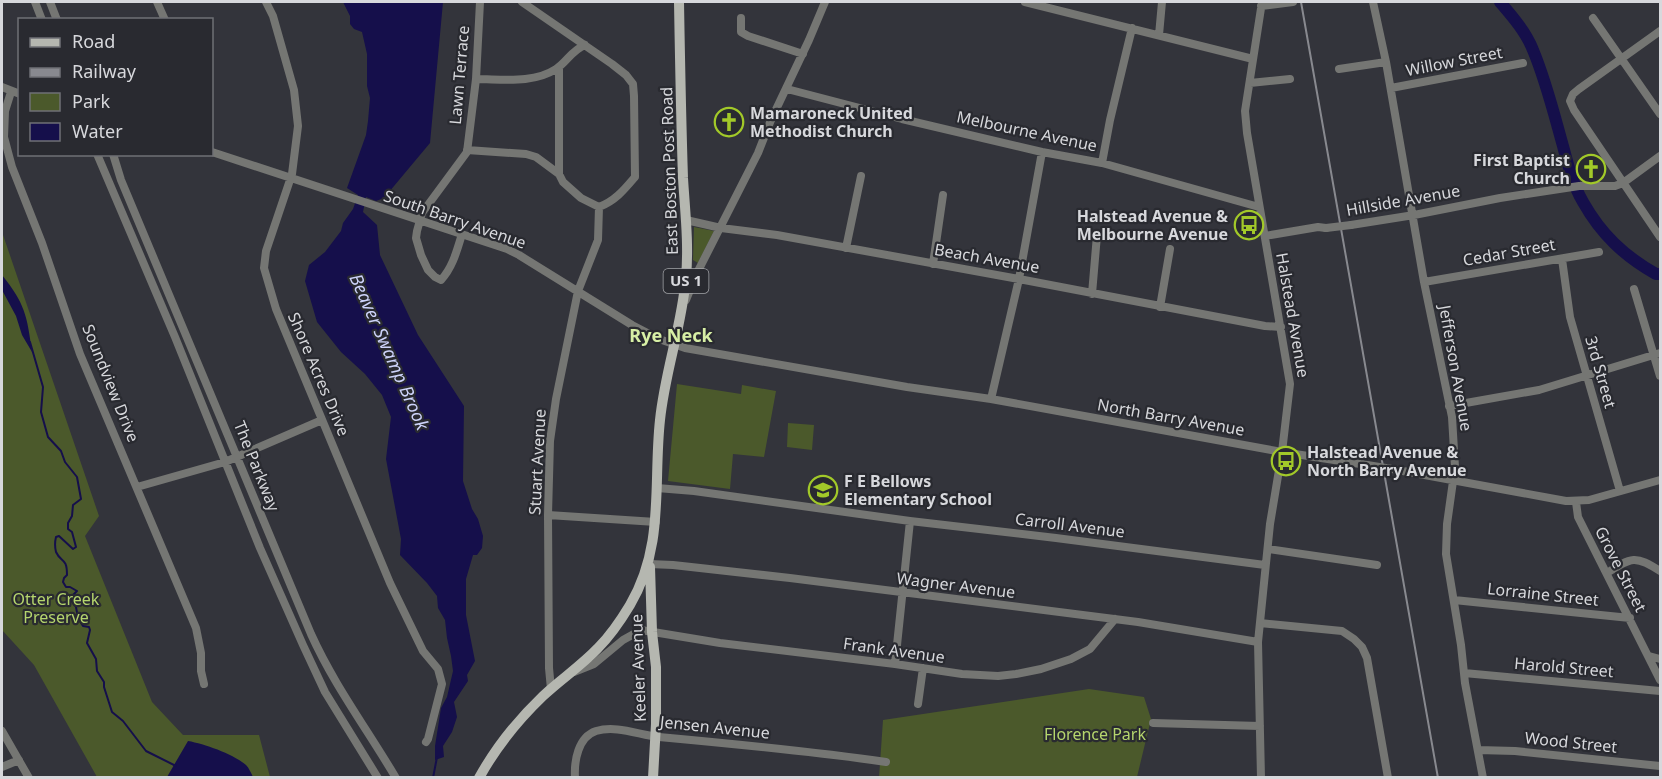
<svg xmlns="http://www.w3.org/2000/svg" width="1662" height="779" font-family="'Noto Sans',sans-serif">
<rect width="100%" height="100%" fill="#33343b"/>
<path fill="#4b592b" d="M694,227L714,231L698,263L693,260Z
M2,232L99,516L85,536L152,702L183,735H259L270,777H97L34,665L2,630Z
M677,384L741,394L742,385L776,391L764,457L733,454L730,489L668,481Z
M788,423L814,425L812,450L787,447Z
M1089,689L1144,697L1151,719L1137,777L879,778L883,720Z"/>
<path fill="#150f4b" d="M343,2H443L430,143L384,198L376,201L366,197L363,212L377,225L380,255L418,335L464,406L463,481L472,509L478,519L483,536L482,548L477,555H473L466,579V615L475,661L467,675L468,681L454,702L457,717L452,732L443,746L444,757L435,760V746L441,708L447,697L453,671L451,656L447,638L445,620L438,608L437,596L427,583L400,555L401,539L386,459L391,417L382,395L365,374L341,352L317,322L305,281L309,265L325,252L341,231L343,223L353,209L358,195L347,188L366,135L368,121L370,98L367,86V54L362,32L354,29L350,24V16Z
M2,275C25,304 27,315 32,352L22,335L16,316L2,290Z
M188,741C205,744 233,754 246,765C249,768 251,773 253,777H167Z"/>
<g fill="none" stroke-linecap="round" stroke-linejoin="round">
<path stroke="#150f4b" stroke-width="2" d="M30,342L43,387L41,412L48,437L61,451L65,462L77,477L81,499L73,505L72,516L68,523V529L72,532L76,547L73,549L59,536L56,537C55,541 55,548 56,552C61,563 67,557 67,575L64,578L63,582L66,587H70L77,591L71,597V600L76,607L78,618L83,626L89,627L90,630L87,643L96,659L97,671L104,682V687L112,712L123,721L146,751L176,766
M433,778L437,757"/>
<path stroke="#150f4b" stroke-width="12" d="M1500,2C1512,16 1526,32 1533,50C1546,81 1554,114 1563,146C1568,165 1573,185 1583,202C1601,234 1624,256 1656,274H1660"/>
<path stroke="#757673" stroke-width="8" d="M35,2L42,20
M50,2L57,20
M157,2L165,20
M266,2L273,16L294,90L298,126L292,174L266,251L264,268L276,309L390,583L423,651L438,669L442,684L428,739L426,742
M522,2L612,64L626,75L633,84L634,96L635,177C624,190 615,201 599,207
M1025,2L1253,59
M1373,2L1386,62L1424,282L1452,417L1455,467L1447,524L1446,554L1461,645L1465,683L1483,778
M1261,6L1293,2
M741,18V32L748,36L803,54
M1593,18L1660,114
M1660,31L1579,89L1573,94L1570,101L1574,110L1660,237
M1159,35L1162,2
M559,68V174
M1339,69L1386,62
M476,79C502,79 533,84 556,69C567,62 572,50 585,45
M1250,83L1290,79
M2,87L20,94
M1391,88L1523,63
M787,89L902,119L1042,152L1102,163L1259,207
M11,92L5,111L4,137L12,167L42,243L80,354L196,628L201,653V671L204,684
M467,150L526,154L536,157L559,174L563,182L581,198L599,207
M212,152L507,249L519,255L632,325L659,339L685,348L907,387L991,399L1282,452L1367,465
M97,154L175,337L260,548L303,645L325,692L378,778
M113,154L121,180L311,634C334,685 367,729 396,778
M1102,163L1110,120L1132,28
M686,220L721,228L777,235L1019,279L1265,326L1281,327
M1351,225L1414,215L1500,198L1579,186H1615L1623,183L1660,156
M462,234C457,250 453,267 441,280L435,277L428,270L421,255L416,238L417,231L422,213L467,152L476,79L480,2
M1265,236L1318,227L1326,228
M846,248L861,176
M1562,259L1570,317L1620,491
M933,264L943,195
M1424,282L1599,252
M1634,289L1660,376
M1092,294L1097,235
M686,300L697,273L758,153L771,120L809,40L825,2
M1160,307L1170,249
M991,399L1019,279L1042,152
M1449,406L1539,390L1660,353
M1392,469L1566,501L1589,500L1660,480
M137,487L225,462L322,420
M657,488L694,491L910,521L1056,538L1265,565
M1576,502L1578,517L1660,680
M548,515L656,522
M1268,549L1377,565
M649,564L673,565L790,578L1138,622L1258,642
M1607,573C1631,557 1636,555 1660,571
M1454,600L1630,618
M1260,623L1342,631L1354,639L1362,647L1367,658L1388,778
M1649,656L1660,659
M895,664L910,521
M574,672L594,664L623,640L641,630L720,643L895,664L962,674L998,676L1016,674L1041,669L1071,659L1090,649L1115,619
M1464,673L1660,691
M551,689L549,668L548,515L550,441L556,399L578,291L598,240L599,207
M918,704L923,668
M1153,723L1260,726
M2,731L29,778
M1478,750L1515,751L1660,766
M2,767L19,760
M575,778C574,761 578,737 596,731C617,725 639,735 659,737C735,744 811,751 886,762
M1261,778L1258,642L1270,524L1282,452L1290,384L1247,133L1245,111L1262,2"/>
<path stroke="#b5b7b0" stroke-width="10" d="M650,567L652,632L656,667V724L653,778
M479,778C496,747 518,720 543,696C561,679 581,666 598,648C610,636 621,620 630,605C665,546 653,484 660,420C665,371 682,326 686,277C689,244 685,211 683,178C681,119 680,60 679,2"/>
<path stroke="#88898f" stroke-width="2" d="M1301,2L1438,778"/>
<path stroke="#757673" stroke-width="8" d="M1326,228L1351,225
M1367,465L1392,469"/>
</g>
<defs>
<g id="church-ring" transform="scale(1.5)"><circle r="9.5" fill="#292a30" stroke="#a2c929" stroke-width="1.5"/><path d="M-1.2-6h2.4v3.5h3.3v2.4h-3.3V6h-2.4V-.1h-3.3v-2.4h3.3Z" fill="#a2c929"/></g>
<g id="bus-ring" transform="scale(1.5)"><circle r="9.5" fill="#292a30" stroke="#a2c929" stroke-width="1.5"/><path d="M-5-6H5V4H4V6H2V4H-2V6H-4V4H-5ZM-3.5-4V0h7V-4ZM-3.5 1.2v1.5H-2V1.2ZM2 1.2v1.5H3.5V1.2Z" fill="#a2c929"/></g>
<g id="school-ring" transform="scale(1.5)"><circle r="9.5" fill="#292a30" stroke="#a2c929" stroke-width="1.5"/><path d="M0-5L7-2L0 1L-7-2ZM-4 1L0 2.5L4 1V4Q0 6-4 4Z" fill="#a2c929"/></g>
</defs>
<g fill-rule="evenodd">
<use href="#church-ring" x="729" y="122"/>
<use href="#church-ring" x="1591" y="169"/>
<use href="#bus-ring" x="1249" y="225"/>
<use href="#bus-ring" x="1286" y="461"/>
<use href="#school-ring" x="823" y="490"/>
</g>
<g text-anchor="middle" stroke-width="4.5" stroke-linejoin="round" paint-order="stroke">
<rect fill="#292a30" stroke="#a3a4a8" stroke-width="1.5" x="663.5" y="269" width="45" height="24" rx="4.5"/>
<g font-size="15" font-weight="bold" fill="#d7d8dc">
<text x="686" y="286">US 1</text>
</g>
<g font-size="16" fill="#d7d8dc" stroke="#292a30">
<text transform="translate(1454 61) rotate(-11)" y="6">Willow Street</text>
<text transform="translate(459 75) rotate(-85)" y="6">Lawn Terrace</text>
<text transform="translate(1027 131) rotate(12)" y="6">Melbourne Avenue</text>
<text transform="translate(669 171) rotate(-92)" y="6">East Boston Post Road</text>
<text transform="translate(1403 200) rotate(-10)" y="6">Hillside Avenue</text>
<text transform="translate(455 219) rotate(19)" y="6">South Barry Avenue</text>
<text transform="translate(1509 252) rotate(-10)" y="6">Cedar Street</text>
<text transform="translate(987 258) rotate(10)" y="6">Beach Avenue</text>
<text transform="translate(1293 315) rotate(80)" y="6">Halstead Avenue</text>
<text transform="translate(1456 368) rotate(80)" y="6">Jefferson Avenue</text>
<text transform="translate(1601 372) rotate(74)" y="6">3rd Street</text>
<text transform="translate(319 374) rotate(67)" y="6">Shore Acres Drive</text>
<text transform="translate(111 383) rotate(68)" y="6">Soundview Drive</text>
<text transform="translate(1171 417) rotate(10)" y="6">North Barry Avenue</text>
<text transform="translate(537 462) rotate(-87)" y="6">Stuart Avenue</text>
<text transform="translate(257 466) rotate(68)" y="6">The Parkway</text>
<text transform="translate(1070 525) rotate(7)" y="6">Carroll Avenue</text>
<text transform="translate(1621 569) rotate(63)" y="6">Grove Street</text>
<text transform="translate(956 585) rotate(7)" y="6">Wagner Avenue</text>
<text transform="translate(1543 594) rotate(6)" y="6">Lorraine Street</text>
<text transform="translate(894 650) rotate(8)" y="6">Frank Avenue</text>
<text transform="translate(1564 667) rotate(5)" y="6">Harold Street</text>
<text transform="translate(638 668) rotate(-92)" y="6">Keeler Avenue</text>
<text transform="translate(715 727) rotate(6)" y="6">Jensen Avenue</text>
<text transform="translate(1571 742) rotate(6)" y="6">Wood Street</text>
</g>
<g font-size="16" font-weight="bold" fill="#d7d8dc" stroke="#292a30" text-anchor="start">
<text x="750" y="119">Mamaroneck United<tspan x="750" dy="18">Methodist Church</tspan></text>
<text x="1570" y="166" text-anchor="end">First Baptist<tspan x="1570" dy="18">Church</tspan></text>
<text x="1228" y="222" text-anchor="end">Halstead Avenue &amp;<tspan x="1228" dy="18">Melbourne Avenue</tspan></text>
<text x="1307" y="458">Halstead Avenue &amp;<tspan x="1307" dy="18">North Barry Avenue</tspan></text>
<text x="844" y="487">F E Bellows<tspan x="844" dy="18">Elementary School</tspan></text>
</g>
<g font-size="16" fill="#b5d56d" stroke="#292a30">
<text x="56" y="605">Otter Creek<tspan x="56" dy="18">Preserve</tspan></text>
<text x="1095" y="740">Florence Park</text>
</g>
<g font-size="18" font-weight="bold" fill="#d7efa5" stroke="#292a30">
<text x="671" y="342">Rye Neck</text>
</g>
<g font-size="18" font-style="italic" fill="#cdd3fa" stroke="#292a30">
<text transform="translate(389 352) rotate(66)" y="6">Beaver Swamp Brook</text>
</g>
</g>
<rect width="1662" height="779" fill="none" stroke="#d7d8dc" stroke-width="6"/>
<rect x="18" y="18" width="195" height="138" fill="#292a30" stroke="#6f7075" stroke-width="1.5"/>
<rect x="30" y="38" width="30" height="9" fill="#b5b7b0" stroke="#6f7075" stroke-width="1.5"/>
<text x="72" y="48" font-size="18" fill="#d7d8dc">Road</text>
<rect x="30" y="68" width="30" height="9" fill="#88898f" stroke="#6f7075" stroke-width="1.5"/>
<text x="72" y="78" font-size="18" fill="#d7d8dc">Railway</text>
<rect x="30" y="93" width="30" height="18" fill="#4b592b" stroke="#6f7075" stroke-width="1.5"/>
<text x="72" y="108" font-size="18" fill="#d7d8dc">Park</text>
<rect x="30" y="123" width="30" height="18" fill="#150f4b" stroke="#6f7075" stroke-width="1.5"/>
<text x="72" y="138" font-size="18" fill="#d7d8dc">Water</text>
</svg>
